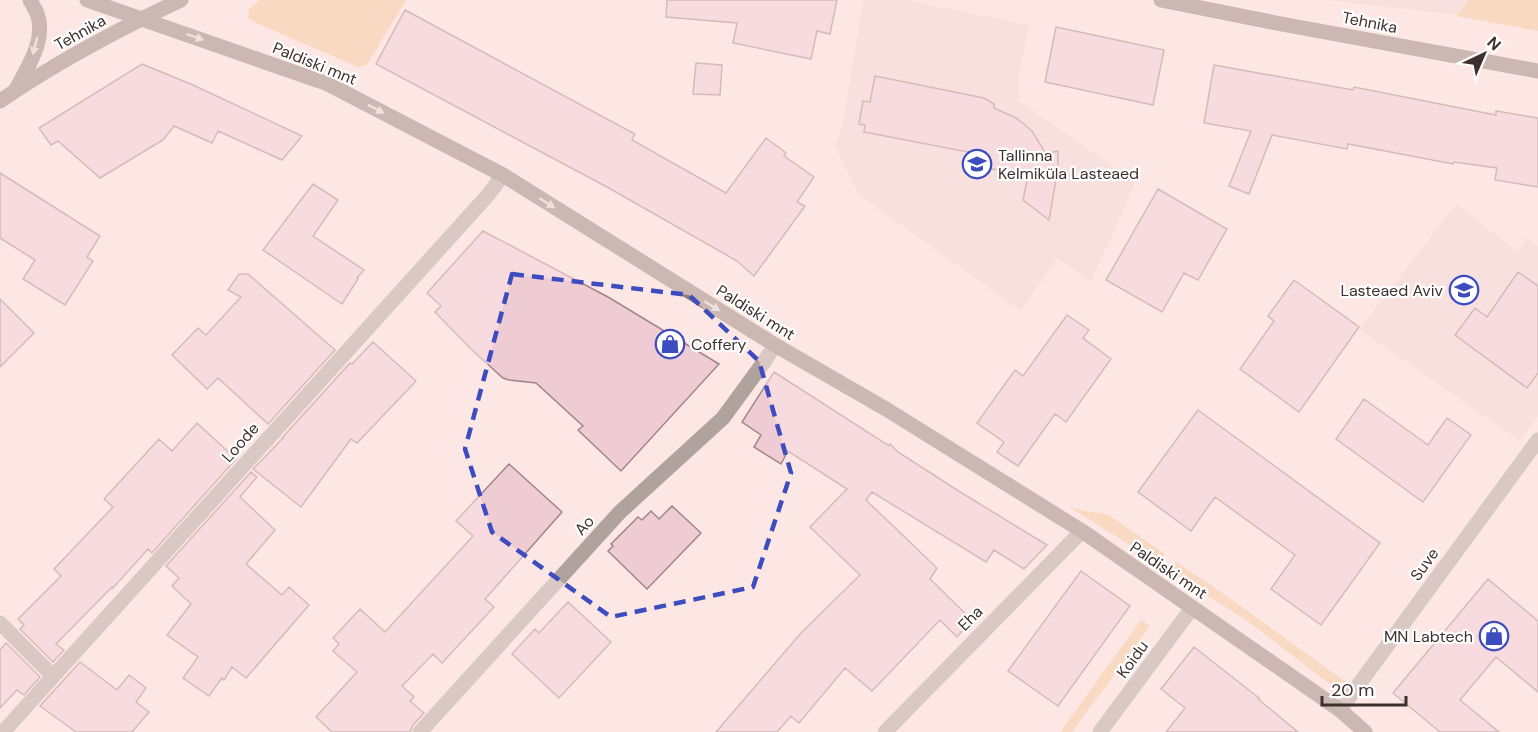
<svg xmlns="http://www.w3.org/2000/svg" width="1538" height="732" font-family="'DM Sans',sans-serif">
<rect width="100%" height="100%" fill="#fde7e5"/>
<path fill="#f2d8d4" d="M863,0H904L1029,25L1018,79L1019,101L1136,182L1091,282L1057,258L1021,311L859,195L835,146L844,118Z
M1326,0H1538L1468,16Z
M1456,204L1517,251L1527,238L1538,246V416L1520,441L1359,329Z"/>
<path fill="#f4c894" d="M260,0H406L367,65L358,67L256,23L248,18L249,9Z
M1470,0H1538V31L1456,16Z
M1071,508L1109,515L1165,554L1158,563Z
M1176,562L1224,594L1346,682L1331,685L1250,623L1170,571Z
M1141,620L1150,626L1072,732H1060Z"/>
<path fill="#efccd4" stroke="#a4848b" stroke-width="1.5" d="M667,0H837L830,34L817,31L811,59L733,43L737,23L666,17Z
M405,10L635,134L632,140L726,193L766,138L786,153L784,156L814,177L797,202L805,206L754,276L737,261L607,187L376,64Z
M1056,27L1164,50L1153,105L1045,82Z
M696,63L722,65L720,95L693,94Z
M142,64L193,85L302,136L282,160L218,131L212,143L174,126L163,140L100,178L58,141L51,145L39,128Z
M1214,65L1353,90L1354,87L1496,115V111L1538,118V187L1495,180L1497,168L1454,162L1453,164L1348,144L1347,149L1272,135L1249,194L1229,186L1251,131L1204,123Z
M875,76L984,98L994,104V108L1016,118L1024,124L1032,131L1046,154L1058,151V168L1049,220L1023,200L1028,176L982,167L983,162L966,159L968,152L864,132L865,125L859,124L863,101L870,102Z
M0,173L100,236L87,257L93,261L65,305L23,279L35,260L0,238Z
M313,184L338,200L313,236L364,270L357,278L358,279L342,304L263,250Z
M1158,189L1227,229L1198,280L1184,273L1162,312L1106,280Z
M483,231L608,297L719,364L621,471L578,430L583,426L536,383L509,380L503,378L471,349L435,312L441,306L427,293Z
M1518,272L1538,286V373L1527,388L1455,335L1475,308L1487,317Z
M239,274H248L335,350L268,424L218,378L207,389L172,355L198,328L206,335L241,297L228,290Z
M1294,280L1359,327L1299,412L1240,369L1274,321L1268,316Z
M0,299L34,333L0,367Z
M1067,315L1089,330L1083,338L1111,359L1066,422L1055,414L1018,466L997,452L1004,442L977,423L1015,370L1023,376Z
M373,342L416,381L357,443L351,439L301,507L253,469L283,438H282L350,363L352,364Z
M774,372L889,446L890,444L898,452L957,490L1047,545L1024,569L994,550L986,562L872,492L866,500L937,568L930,579L972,620L957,637L940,620L872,691L845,668L799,723L791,716L777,732H716L801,633L860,575L810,527L847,489L788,451L781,464L754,447L761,435L742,422Z
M1364,399L1428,445L1447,418L1471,435L1423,502L1336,439Z
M1198,410L1380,543L1321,625L1271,589L1295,555L1215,497L1191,531L1138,492Z
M197,423L236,459L152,553L148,549L113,588L112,587L56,644L64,650L53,662L20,629L24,625L18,619L61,576L54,569L113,507L104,499L159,439L172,451Z
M509,464L562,512L485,599L494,607L442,663L433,654L402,686L414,697L410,701L424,713L413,725L410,732H332L316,717L357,672L333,651L339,644L333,638L360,609L385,632L473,536L456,521Z
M251,472L257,477L240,497L275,530L246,564L282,595L289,587L309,605L246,678L232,667L224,680L222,678L209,696L183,678L198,657L167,635L191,604L172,586L179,578L166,566Z
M672,506L701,533L647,589L608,551L613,546L611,544L638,517L642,520L651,511L659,519Z
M1081,571L1130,606L1058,706L1008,671Z
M1488,579L1538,621V692L1496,657L1460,700L1499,732H1440L1393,693Z
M568,602L611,642L559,698L512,654L535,629L539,633Z
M6,643L40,677L24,695L17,690L0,708V650Z
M1194,647L1259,698L1258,699L1298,732H1166L1185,708L1161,689Z
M80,662L117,690L129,675L146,688L136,702L149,712L132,732H76L40,706Z"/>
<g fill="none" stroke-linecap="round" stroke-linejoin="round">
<path stroke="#b0a29c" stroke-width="15" d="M0,623L53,676
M1340,710L1538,440
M3,732L488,195L503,175
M420,732L620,512L723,418L764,362L775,345
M885,732L1082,531
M1100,732L1192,608"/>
<path stroke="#917e75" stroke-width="15" d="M87,0L328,84L503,175L775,345L886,409L1082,531L1340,710L1365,732
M1161,0L1276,23L1538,71
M15,91C27,68 47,40 37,13C35,9 32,4 30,0
M0,101C57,62 119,29 181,0"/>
</g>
<defs><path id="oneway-solid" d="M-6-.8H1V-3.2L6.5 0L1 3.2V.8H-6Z" transform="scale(1.5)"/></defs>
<g fill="#ded8d6">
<use href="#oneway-solid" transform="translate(195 37) rotate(19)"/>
<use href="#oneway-solid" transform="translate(35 46) rotate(105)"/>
<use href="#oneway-solid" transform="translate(376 109) rotate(27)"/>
<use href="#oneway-solid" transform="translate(547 203) rotate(32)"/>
<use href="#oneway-solid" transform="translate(712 306) rotate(32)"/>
</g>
<path d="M0 0H1538V732H0ZM512,274L689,295L759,361L791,473L753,587L611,617L492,532L465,449Z" fill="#fde7e5" fill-opacity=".55" fill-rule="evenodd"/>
<path fill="none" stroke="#3d4cbf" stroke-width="4.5" stroke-dasharray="12 8" stroke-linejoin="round" d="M512,274L689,295L759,361L791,473L753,587L611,617L492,532L465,449Z"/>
<defs>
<g id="school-ring" transform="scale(1.5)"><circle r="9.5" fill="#fff" stroke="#3d4cbf" stroke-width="1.5"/><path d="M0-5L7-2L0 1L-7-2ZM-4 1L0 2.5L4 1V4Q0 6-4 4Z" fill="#3d4cbf"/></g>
<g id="shop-ring" transform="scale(1.5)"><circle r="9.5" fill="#fff" stroke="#3d4cbf" stroke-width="1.5"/><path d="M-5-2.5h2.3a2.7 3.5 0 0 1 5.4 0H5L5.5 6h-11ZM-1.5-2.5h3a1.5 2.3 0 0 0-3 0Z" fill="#3d4cbf"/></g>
</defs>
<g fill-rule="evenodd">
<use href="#school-ring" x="977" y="164"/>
<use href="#school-ring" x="1464" y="290"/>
<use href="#shop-ring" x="670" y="344"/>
<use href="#shop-ring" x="1494" y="636"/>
</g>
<g text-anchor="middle" stroke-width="4.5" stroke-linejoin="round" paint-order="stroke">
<g font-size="16" fill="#3e302e" stroke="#fff">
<text transform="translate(1370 22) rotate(11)" y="6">Tehnika</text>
<text transform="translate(80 32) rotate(-29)" y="6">Tehnika</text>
<text transform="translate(315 63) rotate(22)" y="6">Paldiski mnt</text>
<text transform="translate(756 312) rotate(32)" y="6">Paldiski mnt</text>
<text transform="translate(240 442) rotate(-48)" y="6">Loode</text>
<text transform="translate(584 525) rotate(-48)" y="6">Ao</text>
<text transform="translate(1424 564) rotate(-54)" y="6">Suve</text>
<text transform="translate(1169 570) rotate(34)" y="6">Paldiski mnt</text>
<text transform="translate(970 618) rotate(-45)" y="6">Eha</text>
<text transform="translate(1132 659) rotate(-54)" y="6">Koidu</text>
</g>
<g font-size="16" fill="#3e302e" stroke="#fff" text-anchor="start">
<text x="998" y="161">Tallinna<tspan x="998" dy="18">Kelmiküla Lasteaed</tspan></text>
<text x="1443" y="296" text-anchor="end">Lasteaed Aviv</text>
<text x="691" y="350">Coffery</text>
<text x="1473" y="642" text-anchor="end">MN Labtech</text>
</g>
</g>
<g transform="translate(1484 54) rotate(44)" stroke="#ffffff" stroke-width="4.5" paint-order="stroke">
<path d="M0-4.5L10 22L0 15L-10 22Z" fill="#3e302e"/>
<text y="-9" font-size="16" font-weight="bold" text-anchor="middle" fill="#3e302e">N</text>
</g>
<path d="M1322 696v9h84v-9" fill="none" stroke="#3e302e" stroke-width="3"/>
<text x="1331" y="696" font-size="18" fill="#3e302e" stroke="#ffffff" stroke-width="4.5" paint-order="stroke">20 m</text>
</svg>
